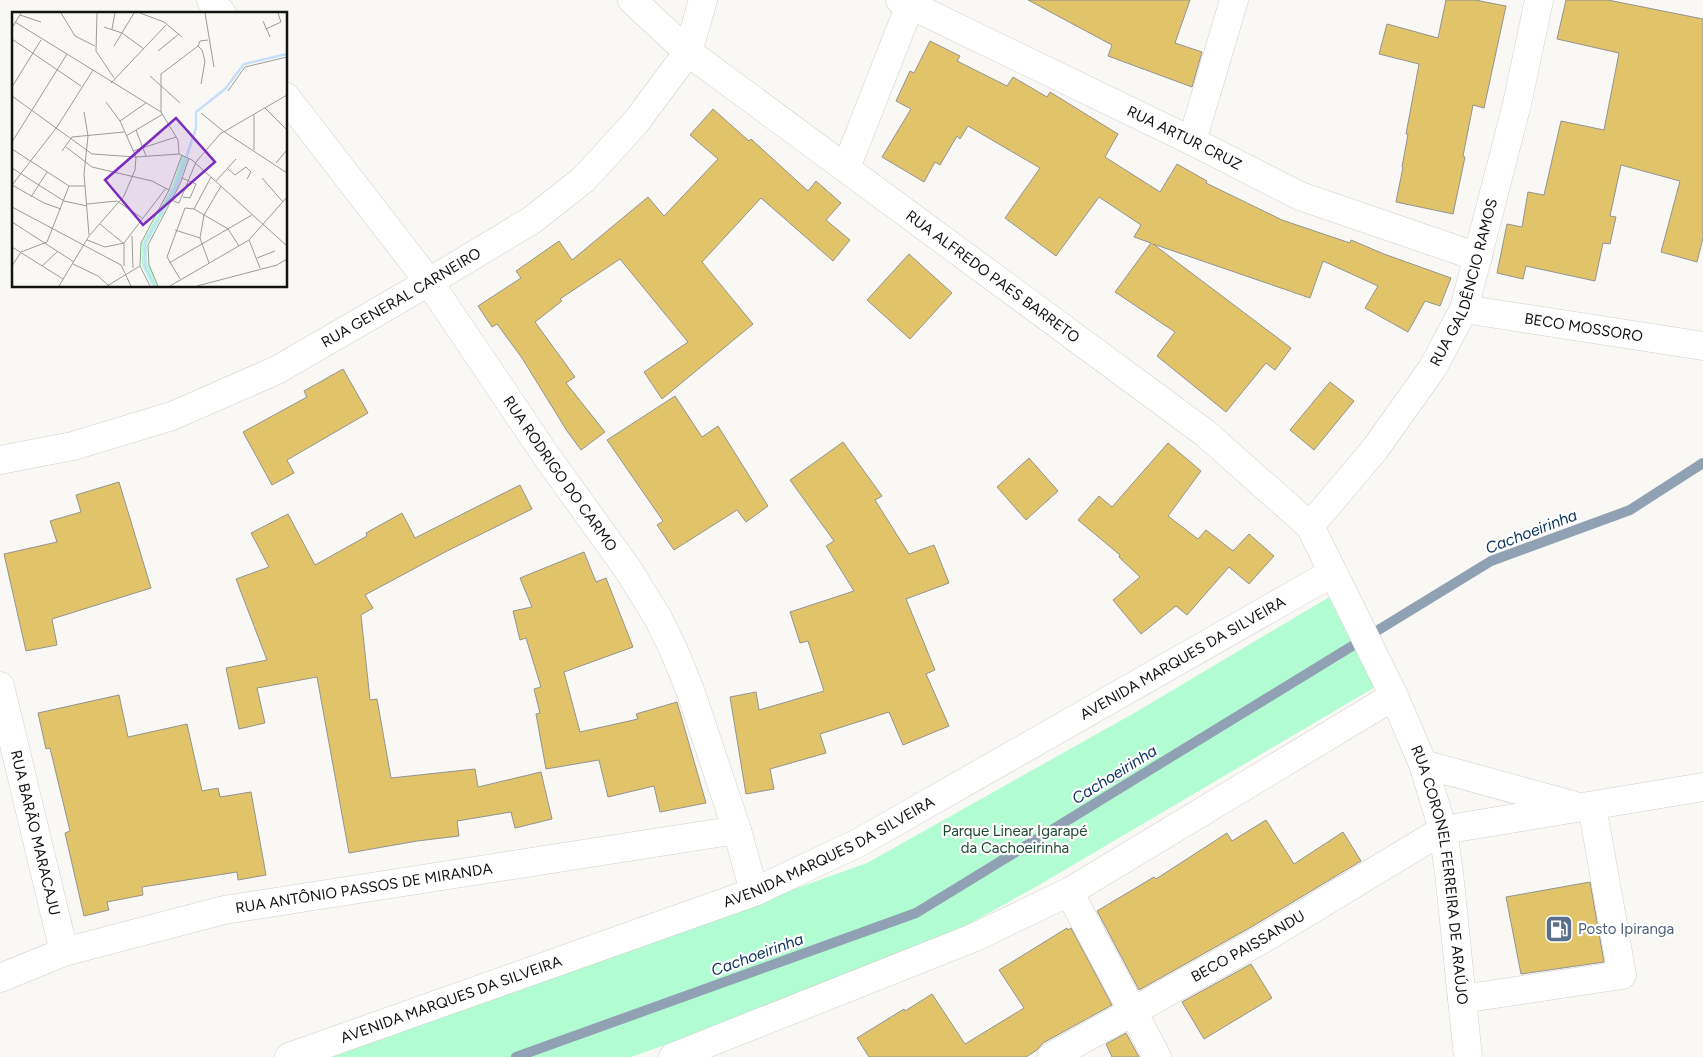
<svg xmlns="http://www.w3.org/2000/svg" width="1703" height="1057" font-family="Figtree,sans-serif">
<rect width="100%" height="100%" fill="#f9f8f4"/>
<path fill="#b2fcd3" d="M1331,596L1377,686L1039,885L917,953L662,1046L631,1057H325L867,863L1136,712Z"/>
<g fill="none" stroke-linecap="round" stroke-linejoin="round">
<path stroke="#91a1b4" stroke-width="10" d="M516,1057L916,913L1491,561L1630,510L1703,463"/>
</g>
<path fill="#e1c469" stroke="#949390" d="M1028,0H1190L1175,43L1202,52L1192,87L1108,56L1112,45Z
M1446,0H1475L1506,6L1484,108L1473,105L1463,156L1465,157L1453,214L1396,202L1403,167H1402L1408,134H1406L1419,64L1379,54L1387,24L1438,38Z
M1566,0H1608L1703,19V238L1697,262L1661,252L1680,181L1621,165L1610,216L1616,217L1610,244L1603,243L1595,281L1526,266L1523,279L1497,273L1507,224L1522,227L1528,192L1544,195L1561,121L1604,130L1619,53L1557,39Z
M930,41L960,56L957,61L1007,86L1013,77L1047,97L1050,92L1118,134L1105,157L1160,192L1177,164L1207,181L1206,183L1282,220L1350,243L1351,240L1384,254L1451,278L1440,306L1425,301L1408,332L1365,308L1378,286L1323,261L1310,298L1153,244L1291,348L1275,370L1266,363L1226,412L1157,356L1175,332L1115,292L1151,243L1134,237L1141,225L1099,197L1056,256L1005,218L1040,168L968,126L960,139L957,136L940,165L935,162L924,182L882,157L911,109L896,101L910,71L914,73Z
M713,109L749,141L751,139L808,191L816,181L841,203L826,220L850,240L833,261L761,198L702,262L753,324L662,399L644,372L688,342L620,259L560,299L562,301L535,322L575,377L566,383L605,432L581,450L567,431L522,358L497,324L492,327L478,306L521,278L516,271L559,241L572,260L648,197L664,216L718,159L690,135Z
M909,254L952,293L910,339L867,300Z
M343,369L368,413L287,460L294,473L272,485L243,432L307,397L304,391Z
M1330,382L1354,401L1314,450L1290,430Z
M675,396L702,437L718,426L768,506L746,522L737,510L674,550L657,525L663,521L607,440Z
M843,442L882,496L875,500L909,554L934,545L949,583L906,599L935,670L926,674L949,726L903,745L889,712L820,734L826,753L770,769L774,789L746,794L730,697L756,692L759,710L824,691L808,641L800,643L790,612L854,591L826,546L834,541L790,480Z
M1168,443L1201,471L1168,516L1198,539L1206,530L1233,551L1249,534L1274,556L1249,584L1229,567L1187,615L1176,606L1141,634L1113,600L1140,577L1119,557L1120,555L1078,520L1099,496L1112,507Z
M1029,458L1058,491L1026,520L997,487Z
M119,482L151,588L52,619L57,645L26,651L4,554L57,542L50,521L81,512L76,495Z
M520,485L532,509L447,551L365,595L373,608L361,615L370,700L377,699L391,778L475,769L478,787L541,772L552,819L515,828L511,812L457,821L459,836L417,841L349,853L317,677L257,688L265,723L239,729L226,668L267,660L236,579L269,567L251,533L288,514L315,565L367,536L366,533L402,513L415,538Z
M584,552L596,582L606,578L633,647L564,672L580,732L638,719L636,714L677,702L706,803L660,812L654,786L608,797L599,760L546,769L536,714L540,713L534,689L541,687L526,638L520,640L513,611L532,607L520,578Z
M119,695L128,737L187,724L202,791L218,788L220,797L251,792L266,875L238,880L237,872L142,887L143,895L107,902L109,910L84,916L65,833L70,831L50,748L46,749L38,713Z
M1266,820L1294,864L1343,832L1361,861L1253,926L1139,990L1097,911L1154,877L1156,879L1227,833L1232,841Z
M1590,882L1604,962L1521,974L1506,897Z
M1067,928L1068,930L1071,928L1112,1005L1043,1043L1037,1050L1026,1057H869L857,1038L904,1009L905,1011L932,994L965,1044L1024,1008L999,970Z
M1251,964L1272,998L1204,1039L1182,1002Z
M1126,1033L1139,1057H1112L1106,1044Z"/>
<g fill="none" stroke-linecap="round" stroke-linejoin="round">
<g stroke="#d1d0cc" stroke-width="29">
<g id="minor">
<path d="M211,0L222,14"/>
<path id="s1" d="M632,0L688,52L1205,433L1310,526L1394,696L1423,764L1443,830L1449,873L1468,1057"/>
<path id="s2" d="M900,0L1192,141L1300,196L1478,257"/>
<path id="s3" d="M286,97L429,282L547,457L629,571L658,618L675,653L691,693L737,830L754,892"/>
<path d="M1192,141L1234,0"/>
<path d="M846,168L912,0"/>
<path id="s4" d="M1464,309L1703,346"/>
<path id="s5" d="M0,460L73,446L172,416L277,370L429,282L532,220L584,179L636,122L688,52L703,0"/>
<path id="s6" d="M1310,526L1375,449L1432,369L1464,309L1517,104L1539,0"/>
<path id="s7" d="M0,686L64,952"/>
<path d="M1423,764L1572,805"/>
<path d="M1069,892L1157,1057"/>
<path id="s8" d="M0,978L64,952L224,910L737,830"/>
<path d="M1462,999L1622,975L1592,806"/>
<path id="s9" d="M289,1057L754,892L860,842L1332,573"/>
<path d="M673,1057L973,938L1069,892L1394,696"/>
<path id="s10" d="M1051,1057L1261,940L1443,830L1703,787"/>
</g>
</g>
<use href="#minor" stroke="#fff" stroke-width="28"/>
</g>
<defs>
<g id="fuel-square" transform="scale(1.4375)"><rect x="-9" y="-9" width="18" height="18" rx="4" fill="#5c6f8a" stroke="#fff"/><path d="M-5.5-6h7V0h2V4h1.3V-2.5L3-4.5l.8-.8L6-3V5H2.5V1h-1V6h-7ZM-4.2-4.7v3.2H.2V-4.7Z" fill="#fff"/></g>
</defs>
<g fill-rule="evenodd">
<use href="#fuel-square" x="1559" y="929"/>
</g>
<g text-anchor="middle" stroke-width="4.5" stroke-linejoin="round" paint-order="stroke">
<g font-size="15" fill="#121210" stroke="#fff">
<text dy="5" stroke="none"><textPath href="#s2" startOffset="316">RUA ARTUR CRUZ</textPath></text>
<text dy="5" stroke="none"><textPath href="#s1" startOffset="455">RUA ALFREDO PAES BARRETO</textPath></text>
<text dy="5" stroke="none"><textPath href="#s6" startOffset="292">RUA GALDÊNCIO RAMOS</textPath></text>
<text dy="5" stroke="none"><textPath href="#s5" startOffset="436">RUA GENERAL CARNEIRO</textPath></text>
<text dy="5" stroke="none"><textPath href="#s4" startOffset="121">BECO MOSSORO</textPath></text>
<text dy="5" stroke="none"><textPath href="#s3" startOffset="466">RUA RODRIGO DO CARMO</textPath></text>
<text dy="5" stroke="none"><textPath href="#s9" startOffset="982">AVENIDA MARQUES DA SILVEIRA</textPath></text>
<text dy="5" stroke="none"><textPath href="#s7" startOffset="151">RUA BARÃO MARACAJU</textPath></text>
<text dy="5" stroke="none"><textPath href="#s9" startOffset="578">AVENIDA MARQUES DA SILVEIRA</textPath></text>
<text dy="5" stroke="none"><textPath href="#s1" startOffset="1235">RUA CORONEL FERREIRA DE ARAÚJO</textPath></text>
<text dy="5" stroke="none"><textPath href="#s8" startOffset="376">RUA ANTÔNIO PASSOS DE MIRANDA</textPath></text>
<text dy="5" stroke="none"><textPath href="#s10" startOffset="226">BECO PAISSANDU</textPath></text>
<text dy="5" stroke="none"><textPath href="#s9" startOffset="172">AVENIDA MARQUES DA SILVEIRA</textPath></text>
</g>
<g font-size="15" fill="#204934" stroke="#fff">
<text x="1015" y="836">Parque Linear Igarapé<tspan x="1015" dy="17">da Cachoeirinha</tspan></text>
</g>
<g font-size="15" fill="#4e5e75" stroke="#fff" text-anchor="start">
<text x="1578" y="934">Posto Ipiranga</text>
</g>
<g font-size="16" font-style="italic" fill="#0d3560" stroke="#fff">
<text transform="translate(1531 531) rotate(-21)" y="6">Cachoeirinha</text>
<text transform="translate(1114 774) rotate(-32)" y="6">Cachoeirinha</text>
<text transform="translate(757 954) rotate(-20)" y="6">Cachoeirinha</text>
</g>
</g>
<g transform="translate(12 12)">
<rect width="275" height="275" fill="#f9f8f4"/>
<path d="M170,144L176,147L166,175L135,232V249L146,274H140L130,254V231L161,173Z" fill="#b2fcd3"/>
<path fill="none" stroke="#c7defa" stroke-width="2.5" d="M143,274L133,255V231L165,173L184,116V100L213,77L232,52L275,42"/>
<path fill="none" stroke="#9d9c99" stroke-width="1" d="M49,1L63,24L83,34M85,1L84,39L102,66M128,1L152,10L170,25M193,1L202,55M8,3L29,10M251,9L258,25M3,10L149,100L166,128L167,142M92,15L110,21L132,37M0,16L9,1M100,17L103,1M254,17L269,10L266,1M0,27L69,74M102,34L122,1M186,34L190,38L193,49L189,72M146,39L167,22M138,64L168,91M99,71L154,13M0,75L29,28M216,79L233,55L275,45M0,84L80,142L124,145L167,142L180,148L275,234M253,96L275,118M72,100L76,124L72,162L77,223M149,100V62L186,34L188,29L196,28M189,101L211,119L275,161M108,109L134,91M124,118L134,144M114,124L151,102M0,130L55,42M54,135L80,155L140,169L157,178M0,137L57,174H73M242,138V103M50,139L60,125L112,120M121,139L164,125M264,151L275,138M0,156L52,189L75,194M215,156L223,163L234,155L239,160L235,167M170,166L184,172L178,186L171,185M250,166L271,190M204,169L224,147M0,173L45,115L81,58M0,173L32,191L49,197M19,185L35,160M159,188L167,191L184,150L208,122L275,83M75,192L105,189L130,206M0,195L109,253L119,274M182,197L199,165M0,210L62,250M88,212L111,231M163,218L188,226M120,224L121,256M75,228L93,235L112,231L154,176M237,228L248,256M112,231V254M0,235L51,267M245,246L263,239M157,251L240,203M197,251L188,226L192,203L209,174M61,252L86,264L97,274M0,254L9,240L35,230L57,174M30,254L45,240M168,267L155,245L173,196L182,197L216,217L227,234M47,274L77,224L112,184L123,158L124,145L108,109L94,90M95,274L128,254M138,274L128,254L129,231L157,178L170,143M146,274L137,253L136,233L168,172L177,146M158,274L237,228L275,185M185,274L265,253L275,247"/>
<path fill="#7b2cbf" fill-opacity="0.15" stroke="#7b2cbf" stroke-width="2.5" d="M164,106L203,150L131,213L93,168Z"/>
<rect width="275" height="275" fill="none" stroke="#121210" stroke-width="2.5"/>
</g>
</svg>
